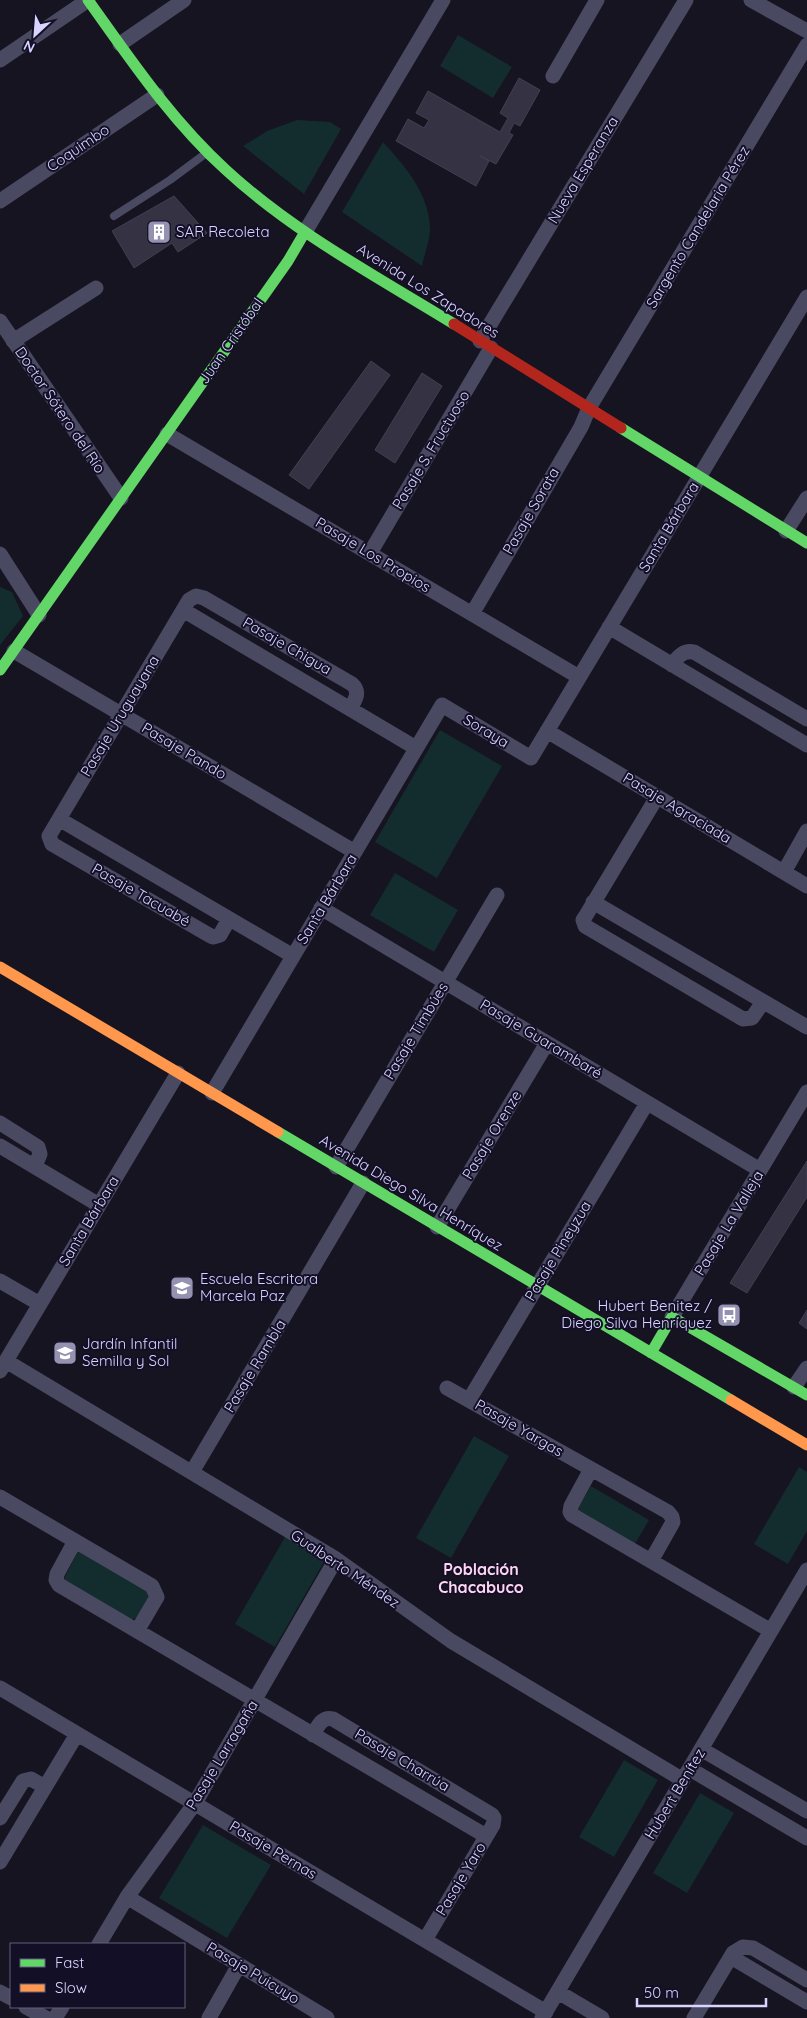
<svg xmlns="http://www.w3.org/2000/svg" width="807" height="2018" font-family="Quicksand,sans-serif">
<rect width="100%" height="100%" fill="#161421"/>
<path fill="#132c2d" d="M458,35L512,67L493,98L440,66Z
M297,120L330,122L341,129L304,194L243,146L267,131Z
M383,142C406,167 431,196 430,232C429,243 424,255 422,266L342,212Z
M0,587L12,592L23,616L0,645Z
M440,730L502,766L437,878L375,842Z
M395,873L458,910L434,952L370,915Z
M474,1436L509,1456L451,1558L416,1538Z
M799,1467L807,1472V1531L788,1564L754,1544Z
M591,1486L649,1520L635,1544L577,1510Z
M285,1537L325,1560L275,1647L235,1624Z
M78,1551L148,1589L149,1597L138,1618L129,1620L63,1581Z
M624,1760L658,1780L614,1857L579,1837Z
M700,1793L734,1813L687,1893L653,1873Z
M203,1825L271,1865L227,1938L159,1898Z"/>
<path fill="#343243" stroke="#433f54" d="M519,78L540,90L520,126L514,123L509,133L513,135L496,164L480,156L489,161L476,186L396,141L408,119L424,128L429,120L416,113L428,91L500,132L508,118L500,113Z
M174,196L207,233L178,252L172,243L134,268L112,231Z
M371,361L390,375L309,489L289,475Z
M422,373L442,386L395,463L375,450Z
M807,1161V1197L747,1293L730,1283Z
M807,1310V1329L799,1323Z"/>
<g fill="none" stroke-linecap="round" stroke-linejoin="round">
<path stroke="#4a4962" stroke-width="8" d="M114,216L170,180L205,154"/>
<path stroke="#4a4962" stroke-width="15" d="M751,0L807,31
M120,44L184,0
M0,60L88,0
M553,76L597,0
M0,201L157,95
M305,232L443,0
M0,321L121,498
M13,341L96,288
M480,341L686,0
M167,434L579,677
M786,531L807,498
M370,553L491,348
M0,554L39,615
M183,610L416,748
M472,614L581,427L589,408L807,45
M609,627L807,745
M14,651L355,852
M672,665C678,656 684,650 694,652L807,719
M547,731L807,886
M657,797L585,917L583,920L585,926L743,1019L752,1018L763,1002
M59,819L293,956
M784,872L807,831
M593,902L807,1027
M321,908L760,1170
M229,919L220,935L213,937L209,935L52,844L49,836L189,600L196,596L204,598L352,684C361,692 355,700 350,709
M212,1093L442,705L531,758L807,297
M0,1123L38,1147L40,1154L35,1166
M0,1146L99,1205
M336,1167L497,895
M437,1227L547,1043
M0,1281L40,1304
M672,1317L807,1092
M6,1361L336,1559L451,1641L683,1780
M0,1371L178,1073
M794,1387L807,1368
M447,1388L668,1512L672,1517L673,1522L651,1561
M469,1400L647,1103
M591,1469L571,1506L570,1512L572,1515L771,1631
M192,1472L363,1183
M0,1497L152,1586L157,1597L137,1631
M75,1541L57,1574L56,1580L59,1585L486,1836
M0,1688L546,2012
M313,1735C318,1726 322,1716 333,1719L492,1815L494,1818L493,1825L425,1940
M701,1749L807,1811
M690,1769L807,1838
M0,1818L23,1781L31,1779L45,1787
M0,1862L77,1734
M127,1897L327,2018
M99,1944L127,1897L195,1803L336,1559
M731,1957L807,2002
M0,1992L11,1998
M558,1992L602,2018
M26,2007L46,2018
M55,2018L62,2007
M209,2018L239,1965
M542,2018L807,1570
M694,2018L733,1953L743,1947L753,1948L807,1980"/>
<path stroke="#63d668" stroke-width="11" d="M88,0C131,60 171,120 226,170C293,232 376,276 454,324
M621,428L807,543
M0,670L288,261L305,232
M278,1132L731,1400
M651,1353L672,1317L807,1395"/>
<path stroke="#ff974d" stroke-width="11" d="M0,967L278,1132
M731,1400L807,1445"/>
<path stroke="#b3261e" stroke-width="11" d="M454,324L621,428"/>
</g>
<defs>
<g id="building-square" transform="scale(1.25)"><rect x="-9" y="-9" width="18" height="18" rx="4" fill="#9591b1" stroke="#130f26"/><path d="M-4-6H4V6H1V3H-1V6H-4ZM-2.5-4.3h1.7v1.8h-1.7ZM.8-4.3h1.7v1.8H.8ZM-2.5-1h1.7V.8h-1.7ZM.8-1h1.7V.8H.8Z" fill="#fff"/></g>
<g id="school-square" transform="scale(1.25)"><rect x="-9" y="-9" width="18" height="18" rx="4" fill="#9591b1" stroke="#130f26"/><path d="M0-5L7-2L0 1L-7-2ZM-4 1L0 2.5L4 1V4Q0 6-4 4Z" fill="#fff"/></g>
<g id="bus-square" transform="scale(1.25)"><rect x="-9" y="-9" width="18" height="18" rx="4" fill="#9591b1" stroke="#130f26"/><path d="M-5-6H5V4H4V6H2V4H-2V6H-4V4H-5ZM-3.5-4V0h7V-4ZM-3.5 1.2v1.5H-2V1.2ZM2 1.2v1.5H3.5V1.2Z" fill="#fff"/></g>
</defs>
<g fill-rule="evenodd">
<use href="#building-square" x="159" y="232"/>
<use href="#school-square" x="182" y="1288"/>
<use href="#bus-square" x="729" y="1315"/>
<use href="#school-square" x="65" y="1353"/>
</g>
<g text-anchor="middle" stroke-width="4" stroke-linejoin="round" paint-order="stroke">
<g font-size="15" fill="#d9d4ff" stroke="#130f26">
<text transform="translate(78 148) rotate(-34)" y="5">Coquimbo</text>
<text transform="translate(583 170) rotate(-59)" y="5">Nueva Esperanza</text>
<text transform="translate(698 227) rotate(-59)" y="5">Sargento Candelaria Pérez</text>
<text transform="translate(428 291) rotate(32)" y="5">Avenida Los Zapadores</text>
<text transform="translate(231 341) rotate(-55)" y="5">Juan Cristóbal</text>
<text transform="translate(60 410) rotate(56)" y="5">Doctor Sótero del Río</text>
<text transform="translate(431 450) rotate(-59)" y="5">Pasaje S. Fructuoso</text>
<text transform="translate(531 511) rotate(-60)" y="5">Pasaje Sorata</text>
<text transform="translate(669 527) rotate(-59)" y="5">Santa Bárbara</text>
<text transform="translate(373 555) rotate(31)" y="5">Pasaje Los Propios</text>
<text transform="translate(287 646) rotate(30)" y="5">Pasaje Chigua</text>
<text transform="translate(120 716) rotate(-59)" y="5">Pasaje Uruguayana</text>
<text transform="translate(486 731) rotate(31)" y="5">Soraya</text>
<text transform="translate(184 751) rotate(31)" y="5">Pasaje Pando</text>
<text transform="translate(677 808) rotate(31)" y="5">Pasaje Agraciada</text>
<text transform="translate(141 895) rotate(30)" y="5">Pasaje Tacuabé</text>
<text transform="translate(327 899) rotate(-59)" y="5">Santa Bárbara</text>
<text transform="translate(416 1031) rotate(-59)" y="5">Pasaje Timbúes</text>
<text transform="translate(541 1039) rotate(31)" y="5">Pasaje Guarambaré</text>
<text transform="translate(492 1135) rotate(-59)" y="5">Pasaje Orenze</text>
<text transform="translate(411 1193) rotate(31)" y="5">Avenida Diego Silva Henríquez</text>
<text transform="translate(89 1221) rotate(-59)" y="5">Santa Bárbara</text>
<text transform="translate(729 1223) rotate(-59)" y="5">Pasaje La Valleja</text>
<text transform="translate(558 1251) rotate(-59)" y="5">Pasaje Pineyzua</text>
<text transform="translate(255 1366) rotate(-59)" y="5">Pasaje Rambla</text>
<text transform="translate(519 1428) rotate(30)" y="5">Pasaje Yargas</text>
<text transform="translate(345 1569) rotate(34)" y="5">Gualberto Méndez</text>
<text transform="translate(222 1755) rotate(-59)" y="5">Pasaje Larragaña</text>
<text transform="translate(402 1760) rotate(31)" y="5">Pasaje Charrúa</text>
<text transform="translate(675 1794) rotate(-59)" y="5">Hubert Benítez</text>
<text transform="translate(273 1850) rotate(31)" y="5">Pasaje Pernas</text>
<text transform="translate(461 1879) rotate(-59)" y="5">Pasaje Yaro</text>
<text transform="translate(253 1973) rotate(31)" y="5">Pasaje Puicuyo</text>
</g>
<g font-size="15" fill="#d9d4ff" stroke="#130f26" text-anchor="start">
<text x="176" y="237">SAR Recoleta</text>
<text x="200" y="1284">Escuela Escritora<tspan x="200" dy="17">Marcela Paz</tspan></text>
<text x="712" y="1311" text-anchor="end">Hubert Benitez /<tspan x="712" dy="17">Diego Silva Henríquez</tspan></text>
<text x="82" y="1349">Jardín Infantil<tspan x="82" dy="17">Semilla y Sol</tspan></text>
</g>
<g font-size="16" font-weight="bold" fill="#ffd6f0" stroke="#130f26">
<text x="481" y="1575">Población<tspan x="481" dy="18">Chacabuco</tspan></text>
</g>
</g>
<rect x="10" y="1943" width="175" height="65" fill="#130f26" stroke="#625e7d"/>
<rect x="20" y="1959" width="25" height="8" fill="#63d668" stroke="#625e7d"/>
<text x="55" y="1968" font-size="15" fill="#d9d4ff">Fast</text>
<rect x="20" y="1984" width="25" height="8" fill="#ff974d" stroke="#625e7d"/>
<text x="55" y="1993" font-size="15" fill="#d9d4ff">Slow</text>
<g transform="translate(35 35) rotate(206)" stroke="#130f26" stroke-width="4" paint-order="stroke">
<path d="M0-4L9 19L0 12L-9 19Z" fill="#d9d4ff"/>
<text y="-8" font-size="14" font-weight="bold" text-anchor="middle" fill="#d9d4ff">N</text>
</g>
<path d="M637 1998v8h129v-8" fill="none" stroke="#d9d4ff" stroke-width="2.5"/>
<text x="644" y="1998" font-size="15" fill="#d9d4ff" stroke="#130f26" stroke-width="4" paint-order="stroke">50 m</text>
</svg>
